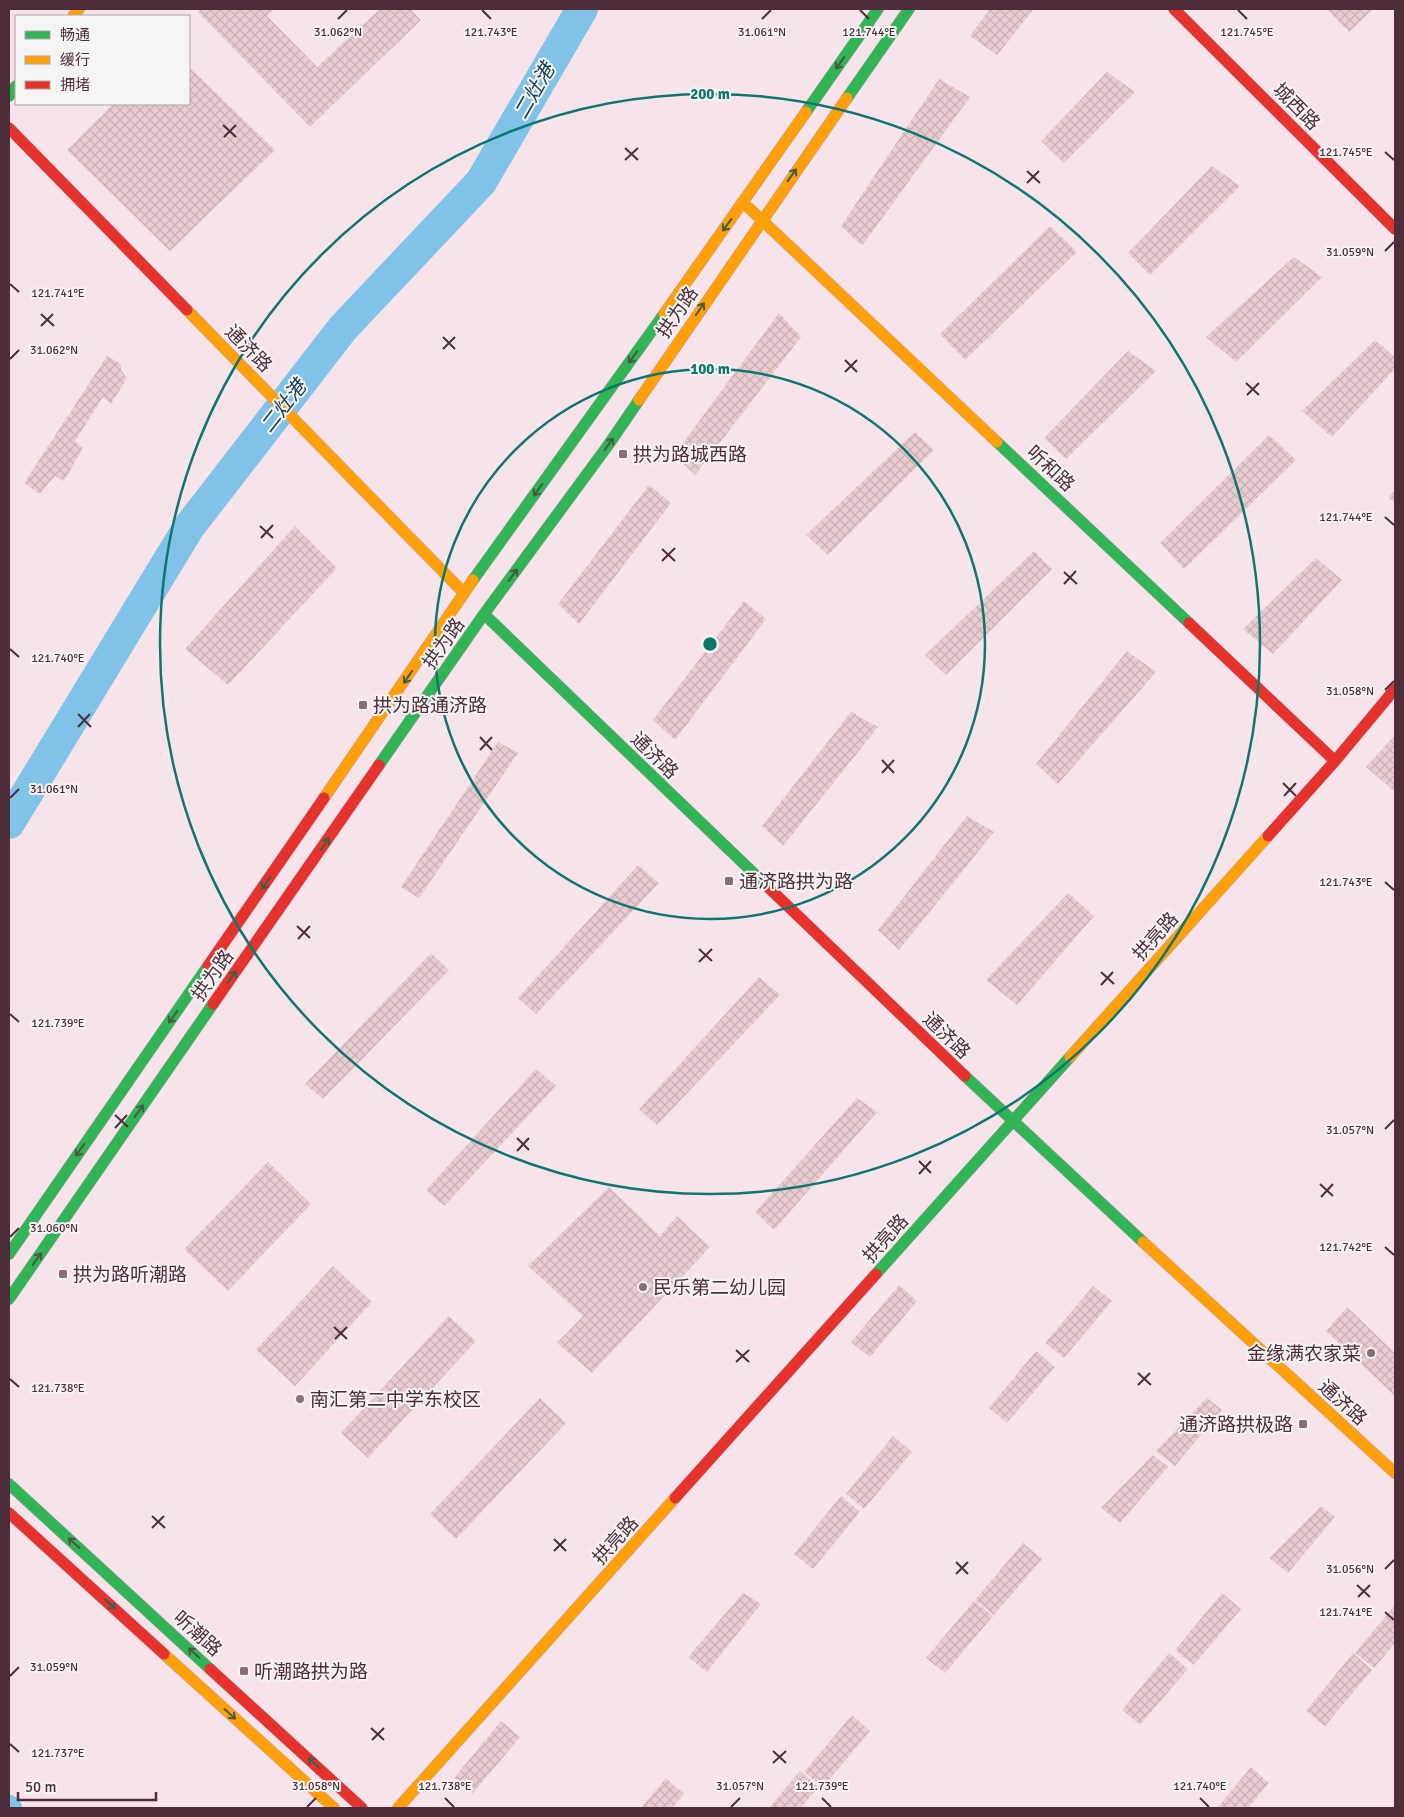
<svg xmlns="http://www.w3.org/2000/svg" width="1404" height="1817" font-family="Signika,'Noto Sans SC',sans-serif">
<defs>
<pattern id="building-cross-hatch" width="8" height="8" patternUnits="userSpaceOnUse" patternTransform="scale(1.25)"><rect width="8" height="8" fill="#e8ccd1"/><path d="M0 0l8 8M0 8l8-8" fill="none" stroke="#c9b0b4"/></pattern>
</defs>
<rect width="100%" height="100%" fill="#f7e4eb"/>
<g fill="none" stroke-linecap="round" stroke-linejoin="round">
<path stroke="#80c2e8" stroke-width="19" d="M9,1804L13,1808"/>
<path stroke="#80c2e8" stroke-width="32" d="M9,823L189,527L343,328L481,182L582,9"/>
</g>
<path fill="url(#building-cross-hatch)" d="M201,9H274L267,16L317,67L380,9H410L421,20L310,127L198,12Z
M990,9H1034L997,55L970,36Z
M1327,9H1373L1349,32Z
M189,67L275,150L170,251L67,150L113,104H189Z
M1107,72L1135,92L1064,163L1041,141Z
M939,79L970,97L862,246L841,226Z
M1212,166L1240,186L1150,275L1128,253Z
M1050,226L1077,252L965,360L940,334Z
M1294,257L1322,277L1236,362L1206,337Z
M779,313L801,337L695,475L674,455Z
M1375,340L1395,357V369L1332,437L1302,411Z
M1128,351L1156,371L1066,459L1044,438Z
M107,356L121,364V370L127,378L111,404L103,397L75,441L83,448L64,481L55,476L40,494L24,483Z
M915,432L934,450L828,555L806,535Z
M1269,435L1296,460L1184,569L1160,543Z
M649,485L671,503L579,624L558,604Z
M1395,490V503L1388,497Z
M295,526L337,568L228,685L185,649Z
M1034,551L1052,569L946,675L925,655Z
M1316,558L1342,580L1273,654L1243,629Z
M744,601L766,619L675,740L653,720Z
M1127,651L1156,672L1058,784L1036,764Z
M851,712L878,727L783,846L762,826Z
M1395,735V792L1366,767Z
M498,742L518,753L419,898L401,887Z
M967,816L994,832L899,950L878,930Z
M638,865L659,883L536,1014L518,998Z
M1068,893L1094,916L1017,1005L986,980Z
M431,953L449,970L323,1099L305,1084Z
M759,977L780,995L657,1125L639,1109Z
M536,1069L556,1086L444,1206L426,1190Z
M857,1098L877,1112L774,1230L755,1212Z
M268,1162L311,1204L228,1291L184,1249Z
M609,1187L660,1236L677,1216L710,1247L592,1373L557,1343L583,1316L528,1266Z
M333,1266L372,1302L295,1386L256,1350Z
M899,1285L917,1301L870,1357L851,1342Z
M1093,1286L1112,1301L1064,1358L1045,1343Z
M1347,1307L1395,1353V1396L1326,1331Z
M449,1316L476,1341L368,1458L341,1433Z
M1036,1351L1055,1367L1007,1423L989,1408Z
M540,1398L566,1423L456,1539L430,1514Z
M1207,1398L1222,1410L1175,1466L1156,1451Z
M893,1436L912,1452L864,1509L846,1494Z
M1153,1455L1168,1467L1120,1523L1101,1508Z
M841,1496L860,1512L813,1569L794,1554Z
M1321,1506L1335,1517L1288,1573L1269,1558Z
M1023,1543L1042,1559L994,1615L975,1600Z
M743,1593L761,1604L707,1672L688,1657Z
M1222,1593L1241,1609L1194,1665L1175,1650Z
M974,1601L993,1616L945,1673L926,1658Z
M1395,1605V1643L1374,1668L1355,1653Z
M1169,1653L1188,1669L1140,1725L1122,1710Z
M1353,1653L1372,1670L1325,1726L1306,1711Z
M852,1715L870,1731L823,1787L804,1772Z
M501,1721L520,1737L473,1793L454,1778Z
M1251,1767L1269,1783L1248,1808H1217Z
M800,1771L818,1787L801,1808H769Z
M666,1778L684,1794L672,1808H641Z"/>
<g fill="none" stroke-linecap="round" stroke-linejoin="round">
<g stroke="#bea7b1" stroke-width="12">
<path id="fast" d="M9,96L16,86
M847,98L909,9
M806,112L878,9
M997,442L1189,623
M473,580L664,314
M484,614L770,889
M379,765L484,614L609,444L639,400
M965,1076L1143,1242
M9,1254L208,966
M876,1274L1070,1057
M9,1299L213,1004
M9,1484L210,1669"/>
</g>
<g stroke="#bea7b1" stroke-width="12">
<path id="slow" d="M73,16L79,9
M749,208L997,442
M187,310L464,593
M664,314L806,112
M639,400L847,98
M324,798L473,580
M1070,1057L1268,836
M1143,1242L1395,1473
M164,1654L334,1808
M398,1808L675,1498"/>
</g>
<g stroke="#bea7b1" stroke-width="12">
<path id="jam" d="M1174,9L1395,229
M9,128L187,310
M1189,623L1335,761
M1268,836L1335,761L1395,689
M770,889L965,1076
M208,966L324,798
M213,1004L379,765
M675,1498L876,1274
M9,1513L164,1654
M210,1669L362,1808"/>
</g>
<use href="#fast" stroke="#30b455" stroke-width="11"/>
<use href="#slow" stroke="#ff9f0a" stroke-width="11"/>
<use href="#jam" stroke="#e5322d" stroke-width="11"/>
</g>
<defs><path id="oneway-shaft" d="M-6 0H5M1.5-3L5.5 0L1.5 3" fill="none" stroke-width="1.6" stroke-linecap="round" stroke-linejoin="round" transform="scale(1.25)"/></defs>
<g stroke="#445c44">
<use href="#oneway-shaft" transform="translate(840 63) rotate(125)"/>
<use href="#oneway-shaft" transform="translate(792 175) rotate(-55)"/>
<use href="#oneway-shaft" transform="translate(727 225) rotate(126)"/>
<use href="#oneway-shaft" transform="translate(700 309) rotate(-56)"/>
<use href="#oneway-shaft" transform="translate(633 357) rotate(126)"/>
<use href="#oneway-shaft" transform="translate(609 444) rotate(-55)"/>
<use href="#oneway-shaft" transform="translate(538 490) rotate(126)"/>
<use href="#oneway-shaft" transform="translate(513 575) rotate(-54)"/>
<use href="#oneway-shaft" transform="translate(408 677) rotate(124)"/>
<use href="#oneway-shaft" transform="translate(325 844) rotate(-55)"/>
<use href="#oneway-shaft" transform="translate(266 883) rotate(125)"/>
<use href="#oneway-shaft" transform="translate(232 977) rotate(-55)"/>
<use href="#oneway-shaft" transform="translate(173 1017) rotate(125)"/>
<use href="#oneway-shaft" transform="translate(139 1111) rotate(-55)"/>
<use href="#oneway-shaft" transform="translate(80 1150) rotate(125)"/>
<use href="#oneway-shaft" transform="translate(37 1259) rotate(-55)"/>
<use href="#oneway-shaft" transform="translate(74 1543) rotate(-138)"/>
<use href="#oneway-shaft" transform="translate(110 1604) rotate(42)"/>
<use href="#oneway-shaft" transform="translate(194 1653) rotate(-138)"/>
<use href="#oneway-shaft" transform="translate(230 1714) rotate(42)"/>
<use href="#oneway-shaft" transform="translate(314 1763) rotate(-137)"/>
</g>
<path fill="none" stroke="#4e2d3b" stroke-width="2" d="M482,10L491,19M860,10L869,19M1238,10L1247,19M338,19L347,10M762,19L771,10M223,125L236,137M224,137L236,125M625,148L638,160M1385,152L1394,160M625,160L638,148M1027,171L1040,183M1027,183L1039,171M1385,251L1394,242M10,284L19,292M41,314L54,326M41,326L53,314M443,337L455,349M443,349L455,337M10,359L19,350M845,360L857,372M845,372L857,360M1246,383L1259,395M1247,395L1259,383M1385,517L1394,525M260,526L273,538M261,538L273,525M662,549L675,561M662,561L675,548M1064,572L1077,584M1064,584L1076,571M10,649L19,657M1385,690L1394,681M78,714L91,727M78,727L90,714M480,737L492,750M480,750L492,737M882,760L894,773M882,773L894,760M1283,783L1296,796M1284,796L1296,783M10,798L19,789M1385,882L1394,890M297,926L310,938M298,939L310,926M699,949L712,961M699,962L712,949M1101,972L1114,984M1101,985L1113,972M10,1014L19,1022M115,1115L128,1127M115,1128L127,1115M1385,1129L1394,1120M517,1138L529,1150M517,1151L529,1138M919,1161L931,1173M919,1174L931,1161M1320,1184L1333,1196M1321,1197L1333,1184M10,1237L19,1228M1385,1247L1394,1255M334,1327L347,1339M335,1339L347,1327M736,1350L749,1362M736,1362L749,1350M1138,1373L1151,1385M10,1379L19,1387M1138,1385L1150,1373M152,1516L165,1528M152,1528L164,1516M554,1539L566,1551M554,1551L566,1539M956,1562L968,1574M1385,1569L1394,1560M956,1574L968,1562M1357,1585L1370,1597M1358,1597L1370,1585M1385,1612L1394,1620M10,1676L19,1667M371,1728L384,1740M372,1740L384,1728M10,1744L19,1752M773,1751L786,1763M773,1763L786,1751M445,1798L454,1807M822,1798L831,1807M1200,1798L1209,1807M307,1807L316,1798M731,1807L740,1798"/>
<g fill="none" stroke="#0f766e" stroke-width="2.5">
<circle cx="710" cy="644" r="275"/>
<circle cx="710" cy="644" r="550"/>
</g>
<g fill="#896d79" stroke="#f4f4f4" stroke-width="2">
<rect x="618" y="449" width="10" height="10" rx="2.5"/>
<rect x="358" y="700" width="10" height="10" rx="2.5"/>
<rect x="724" y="876" width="10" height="10" rx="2.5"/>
<rect x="58" y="1269" width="10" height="10" rx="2.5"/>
<circle cx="643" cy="1287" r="5"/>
<circle cx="1371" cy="1353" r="5"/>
<circle cx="300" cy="1399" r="5"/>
<rect x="1298" y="1419" width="10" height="10" rx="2.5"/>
<rect x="239" y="1666" width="10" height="10" rx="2.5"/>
</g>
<g text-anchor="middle" stroke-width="4" stroke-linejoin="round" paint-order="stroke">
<g font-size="19" fill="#4e2d3b" stroke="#f4f4f4">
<text transform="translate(1297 106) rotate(45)" y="7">城西路</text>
<text transform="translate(677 312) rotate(-56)" y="7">拱为路</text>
<text transform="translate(249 348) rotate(45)" y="7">通济路</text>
<text transform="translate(1051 468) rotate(43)" y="7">听和路</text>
<text transform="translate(443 643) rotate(-55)" y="7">拱为路</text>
<text transform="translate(655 755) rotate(44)" y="7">通济路</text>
<text transform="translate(1155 936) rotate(-48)" y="7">拱亮路</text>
<text transform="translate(212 975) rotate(-55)" y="7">拱为路</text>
<text transform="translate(947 1035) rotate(44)" y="7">通济路</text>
<text transform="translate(885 1238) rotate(-48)" y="7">拱亮路</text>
<text transform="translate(1343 1402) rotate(42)" y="7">通济路</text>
<text transform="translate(615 1540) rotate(-48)" y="7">拱亮路</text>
<text transform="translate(198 1633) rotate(42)" y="7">听潮路</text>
</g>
<g font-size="19" fill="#4e2d3b" stroke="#f4f4f4" text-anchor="start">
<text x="633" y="461">拱为路城西路</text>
<text x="373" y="712">拱为路通济路</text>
<text x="739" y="888">通济路拱为路</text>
<text x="73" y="1281">拱为路听潮路</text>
<text x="653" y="1294">民乐第二幼儿园</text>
<text x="1361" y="1360" text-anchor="end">金缘满农家菜</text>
<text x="310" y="1406">南汇第二中学东校区</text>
<text x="1293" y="1431" text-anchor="end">通济路拱极路</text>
<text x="254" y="1678">听潮路拱为路</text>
</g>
<g font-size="20" font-style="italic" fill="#0f3c51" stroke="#f4f4f4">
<text transform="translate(534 91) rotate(-60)" y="7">二灶港</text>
<text transform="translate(283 406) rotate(-52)" y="7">二灶港</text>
</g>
</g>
<g font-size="12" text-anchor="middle" fill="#4e2d3b" stroke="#f4f4f4" stroke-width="4" stroke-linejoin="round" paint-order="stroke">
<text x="491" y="36">121.743°E</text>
<text x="869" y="36">121.744°E</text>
<text x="1247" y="36">121.745°E</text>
<text x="338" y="36">31.062°N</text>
<text x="762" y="36">31.061°N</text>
<text x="1346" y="156">121.745°E</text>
<text x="1350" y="256">31.059°N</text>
<text x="58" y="297">121.741°E</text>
<text x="54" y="354">31.062°N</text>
<text x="1346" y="521">121.744°E</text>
<text x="58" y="662">121.740°E</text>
<text x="1350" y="695">31.058°N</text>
<text x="54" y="793">31.061°N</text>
<text x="1346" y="886">121.743°E</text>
<text x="58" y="1027">121.739°E</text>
<text x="1350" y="1134">31.057°N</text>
<text x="54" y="1232">31.060°N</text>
<text x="1346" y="1251">121.742°E</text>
<text x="58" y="1392">121.738°E</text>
<text x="1350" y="1573">31.056°N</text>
<text x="1346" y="1616">121.741°E</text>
<text x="54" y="1671">31.059°N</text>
<text x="58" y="1757">121.737°E</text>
<text x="316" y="1790">31.058°N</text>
<text x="740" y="1790">31.057°N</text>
<text x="445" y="1790">121.738°E</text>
<text x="822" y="1790">121.739°E</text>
<text x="1200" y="1790">121.740°E</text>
</g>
<circle cx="710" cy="644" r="8" fill="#0f766e" stroke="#f4f4f4" stroke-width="2.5"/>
<g font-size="15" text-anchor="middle" font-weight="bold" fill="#0f766e" stroke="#f4f4f4" stroke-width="4" stroke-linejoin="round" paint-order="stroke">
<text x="710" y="99">200 m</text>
<text x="710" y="374">100 m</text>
</g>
<rect width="1404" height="1817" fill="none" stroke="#4e2d3b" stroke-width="20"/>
<rect x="15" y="15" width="175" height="90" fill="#f4f4f4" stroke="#b2a4aa"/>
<rect x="25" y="31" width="25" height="8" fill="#30b455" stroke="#b2a4aa"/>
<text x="60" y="40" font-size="15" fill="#4e2d3b">畅通</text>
<rect x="25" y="56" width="25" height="8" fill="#ff9f0a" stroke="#b2a4aa"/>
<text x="60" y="65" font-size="15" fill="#4e2d3b">缓行</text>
<rect x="25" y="81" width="25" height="8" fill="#e5322d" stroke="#b2a4aa"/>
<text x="60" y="90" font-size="15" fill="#4e2d3b">拥堵</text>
<path d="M18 1792v8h138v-8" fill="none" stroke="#4e2d3b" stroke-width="2.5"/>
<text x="25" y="1792" font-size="15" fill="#4e2d3b" stroke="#f4f4f4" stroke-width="4" paint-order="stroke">50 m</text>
</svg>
